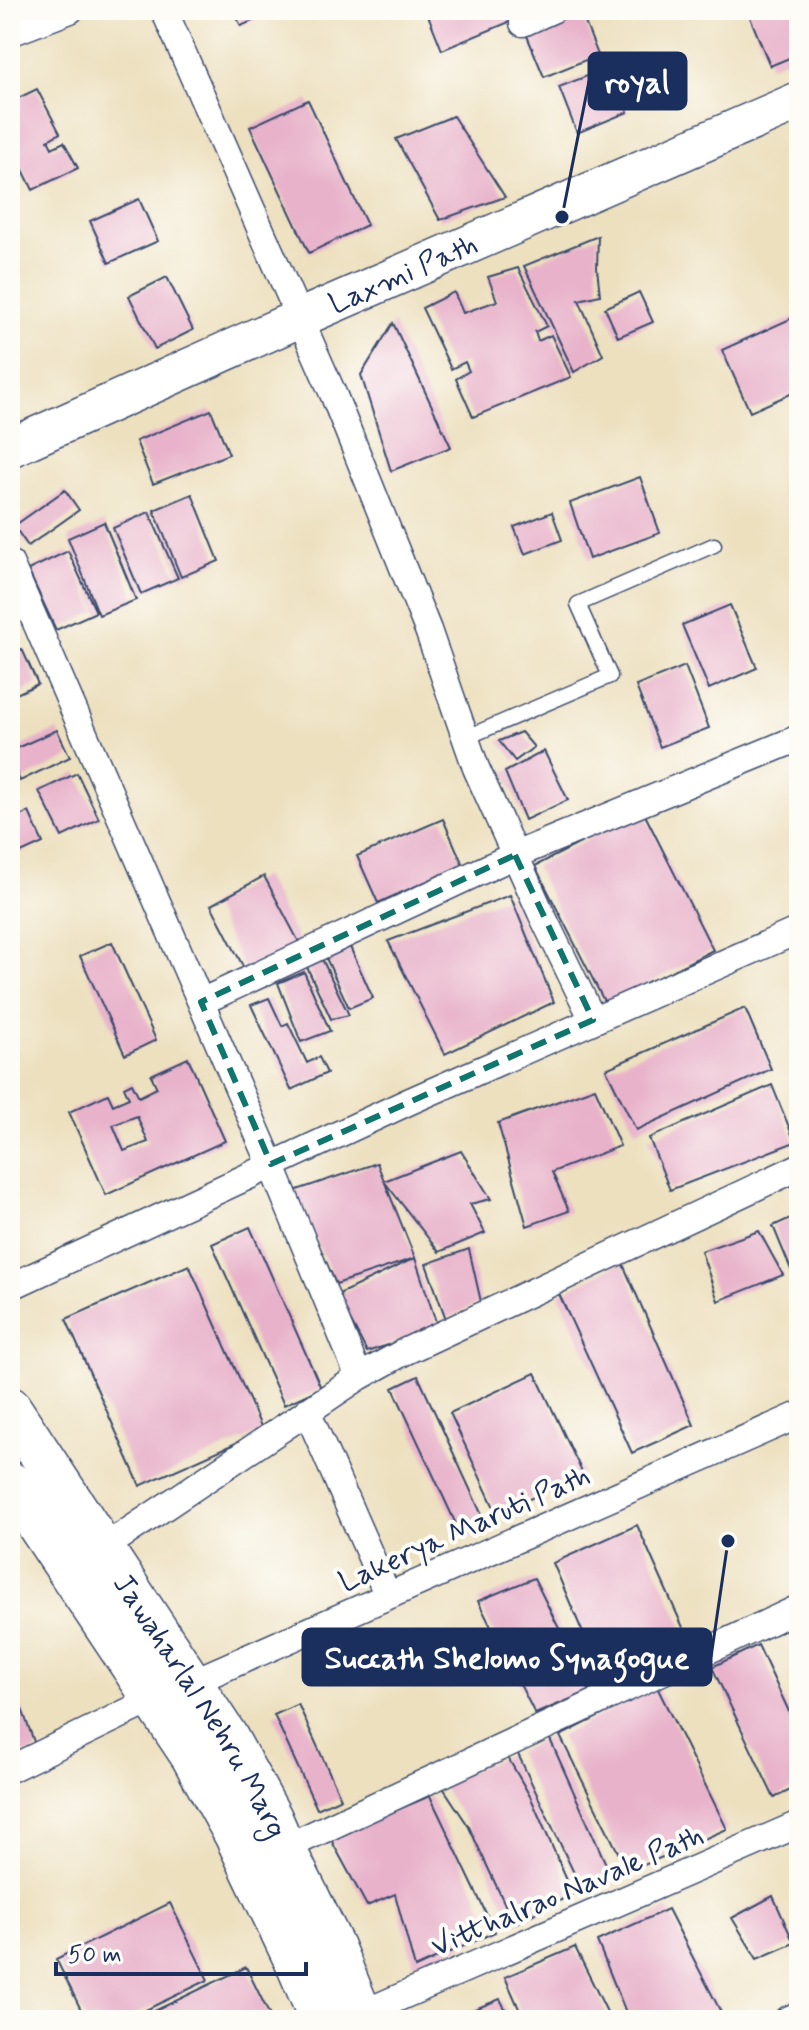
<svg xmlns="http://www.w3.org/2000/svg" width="809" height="2030" font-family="Mynerve,sans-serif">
<rect width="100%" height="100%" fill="#fdfcf7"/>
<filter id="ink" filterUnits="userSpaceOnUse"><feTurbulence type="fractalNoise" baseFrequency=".0125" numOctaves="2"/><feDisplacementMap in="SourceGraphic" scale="16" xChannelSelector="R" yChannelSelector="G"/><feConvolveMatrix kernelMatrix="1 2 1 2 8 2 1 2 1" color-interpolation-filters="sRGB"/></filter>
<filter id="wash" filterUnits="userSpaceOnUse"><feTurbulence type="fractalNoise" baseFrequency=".006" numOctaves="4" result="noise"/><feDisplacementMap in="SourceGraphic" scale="32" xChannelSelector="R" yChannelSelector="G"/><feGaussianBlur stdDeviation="1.8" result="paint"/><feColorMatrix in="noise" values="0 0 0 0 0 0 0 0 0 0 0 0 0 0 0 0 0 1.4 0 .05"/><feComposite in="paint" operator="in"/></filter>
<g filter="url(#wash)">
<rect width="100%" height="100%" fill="#ede0bf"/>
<g id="blocks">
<path fill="#e8b2ca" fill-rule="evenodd" d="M233,10H277L241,26Z
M426,10H516L519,18L442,50Z
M575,10H580L598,55L544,77L525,31Z
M747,10H799V54L770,66Z
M610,67L628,112L577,133L559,87Z
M37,89L60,133L48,140L52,148L64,142L78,168L33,190L10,144V102Z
M308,100L367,225L309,253L250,127Z
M453,116L505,197L440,220L396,139Z
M139,199L158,241L109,263L90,221Z
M598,236L597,268L600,295L579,300L603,355L574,372L524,266Z
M518,268L547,326L535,332L538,341L551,335L571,377L473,417L456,379L469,371L465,362L451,369L422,308L454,292L463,313L497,301L488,277Z
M167,277L193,330L155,349L129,296Z
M639,292L653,322L618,337L605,308Z
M799,315V390L750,412L722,350Z
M393,323L451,447L391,471L361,375Z
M211,410L229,454L153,484L136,441Z
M640,477L660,533L589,559L570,503Z
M65,490L79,510L28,546L14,526Z
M192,494L219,561L181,577L154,510Z
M149,512L178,578L141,594L113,528Z
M552,512L562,540L525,554L514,527Z
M104,522L136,600L99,615L68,538Z
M68,551L96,612L56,630L28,570Z
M730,605L757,668L709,689L682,625Z
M22,649L38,684L10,697V654Z
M685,666L709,728L660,747L636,686Z
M57,730L70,757L20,781L10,759V751Z
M521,732L534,747L515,761L499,741Z
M544,751L568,800L525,820L505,772Z
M77,773L99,819L62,837L39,791Z
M643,811L713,950L606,1005L535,866Z
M29,812L43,843L10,858V820Z
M443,819L463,865L378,903L357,856Z
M264,876L300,944L246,972L211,905Z
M510,895L554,1002L445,1054L388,941Z
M112,942L156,1040L125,1055L80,956Z
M350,947L373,998L349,1008L326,958Z
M322,959L349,1015L331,1019L306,965Z
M304,972L330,1031L301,1042L278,983Z
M269,998L282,1026L288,1023L307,1063L319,1057L327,1073L291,1090L251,1005Z
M745,1008L771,1069L636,1130L606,1069Z
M188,1058L225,1141L106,1195L69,1112L108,1094L113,1105L129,1098L124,1087L132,1083L139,1097L157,1088L151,1075ZM137,1116L148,1142L124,1151L113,1125Z
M772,1085L795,1142L670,1190L649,1138Z
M595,1088L620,1146L552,1172L569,1211L527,1226L498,1123Z
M461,1151L491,1199L470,1204L485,1233L439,1252L384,1181Z
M377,1163L415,1258L336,1284L294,1191Z
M799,1214V1289L773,1226Z
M250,1227L321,1388L284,1405L212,1244Z
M759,1231L783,1275L718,1301L701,1251Z
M469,1249L481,1302L446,1319L426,1264Z
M415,1258L438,1328L367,1352L337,1295Z
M622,1262L694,1425L632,1453L559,1294Z
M189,1265L263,1431L140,1486L66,1319Z
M535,1373L583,1474L497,1514L450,1413Z
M418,1376L486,1524L461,1535L393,1388Z
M637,1525L690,1643L603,1680L553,1563Z
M534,1578L590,1691L535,1714L478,1601Z
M758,1645L799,1733V1786L774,1798L712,1667Z
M10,1676L37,1750L10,1760Z
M657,1687L727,1829L628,1872L560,1736Z
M298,1704L341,1798L317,1809L274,1715Z
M549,1737L610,1873L581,1888L517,1752Z
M507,1756L531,1798L573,1894L514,1924L469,1827L440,1783Z
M430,1796L495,1932L415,1968L395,1894L367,1906L330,1838Z
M773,1896L794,1943L757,1959L732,1918Z
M170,1903L208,1980L125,2020H86L56,1959Z
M668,1909L723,2016L715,2020H629L597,1941Z
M575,1947L611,2020H524L505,1977Z
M246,1967L272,2020H136Z
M500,1999L511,2020H448Z"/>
</g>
</g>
<g filter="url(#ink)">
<use href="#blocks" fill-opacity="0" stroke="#3a4a6d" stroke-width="2"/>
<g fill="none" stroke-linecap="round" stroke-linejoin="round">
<g stroke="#3a4a6d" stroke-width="17">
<path id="lane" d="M465,738L610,676L578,604L714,545"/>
</g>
<g stroke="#3a4a6d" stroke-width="29">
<path id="street" d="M164,10L334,396L428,630L476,768L541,913L593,1020
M523,23L552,10
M10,33L70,10
M10,563L271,1164L359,1377
M201,1002L515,855L799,738
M10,1287L408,1102L799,930
M307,1411L388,1596
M102,1549L359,1377L404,1352L799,1167
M10,1769L154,1699L799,1415
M284,1848L799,1608
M361,2014L799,1824
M787,2020L799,2015"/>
</g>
<g stroke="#3a4a6d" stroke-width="41">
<g id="secondary">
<path id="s1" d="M10,448L300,318L799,101"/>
</g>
</g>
<g stroke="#3a4a6d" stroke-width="45">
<g id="primary">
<path id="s2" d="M10,1408L226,1736L271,1818L284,1848L333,1947L363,2020"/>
<path d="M10,1483L192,1756L236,1836L297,1964L321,2020"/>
</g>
</g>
<use href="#lane" stroke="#fff" stroke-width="14"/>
<use href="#street" stroke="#fff" stroke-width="26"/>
<use href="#secondary" stroke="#fff" stroke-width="38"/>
<use href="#primary" stroke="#fff" stroke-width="42"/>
</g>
</g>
<path fill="none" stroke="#0f766e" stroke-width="6" stroke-dasharray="16 10" stroke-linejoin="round" d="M515,855L593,1020L271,1164L201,1002Z"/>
<g text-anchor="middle" stroke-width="8" stroke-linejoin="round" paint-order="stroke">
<g font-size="30" fill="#1b2f5e" stroke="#fdfcf7">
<text dy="10" stroke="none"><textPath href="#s1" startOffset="430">Laxmi Path</textPath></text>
<text transform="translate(464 1528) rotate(-24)" y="10">Lakerya Maruti Path</text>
<text dy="10" stroke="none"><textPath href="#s2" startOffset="354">Jawaharlal Nehru Marg</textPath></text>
<text transform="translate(567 1890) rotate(-23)" y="10">Vitthalrao Navale Path</text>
</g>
</g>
<path fill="none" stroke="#1b2f5e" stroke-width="3" d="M562 217L589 81M728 1541L711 1657"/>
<g fill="#1b2f5e" stroke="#fdfcf7" stroke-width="3">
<circle cx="562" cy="217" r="8"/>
<circle cx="728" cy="1541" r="8"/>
</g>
<g fill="#1b2f5e" stroke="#1b2f5e" stroke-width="3">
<rect x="589" y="53" width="97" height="56" rx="8"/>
<rect x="303" y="1629" width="408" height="56" rx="8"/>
</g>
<g font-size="32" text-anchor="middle" font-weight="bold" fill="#fff">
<text x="637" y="92">royal</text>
<text x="507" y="1668">Succath Shelomo Synagogue</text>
</g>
<rect width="809" height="2030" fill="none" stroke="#fdfcf7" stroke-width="40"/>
<path d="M56 1962v12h250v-12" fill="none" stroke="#1b2f5e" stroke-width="4"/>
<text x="68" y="1962" font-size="24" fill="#1b2f5e" stroke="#fdfcf7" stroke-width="6" paint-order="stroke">50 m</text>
</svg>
